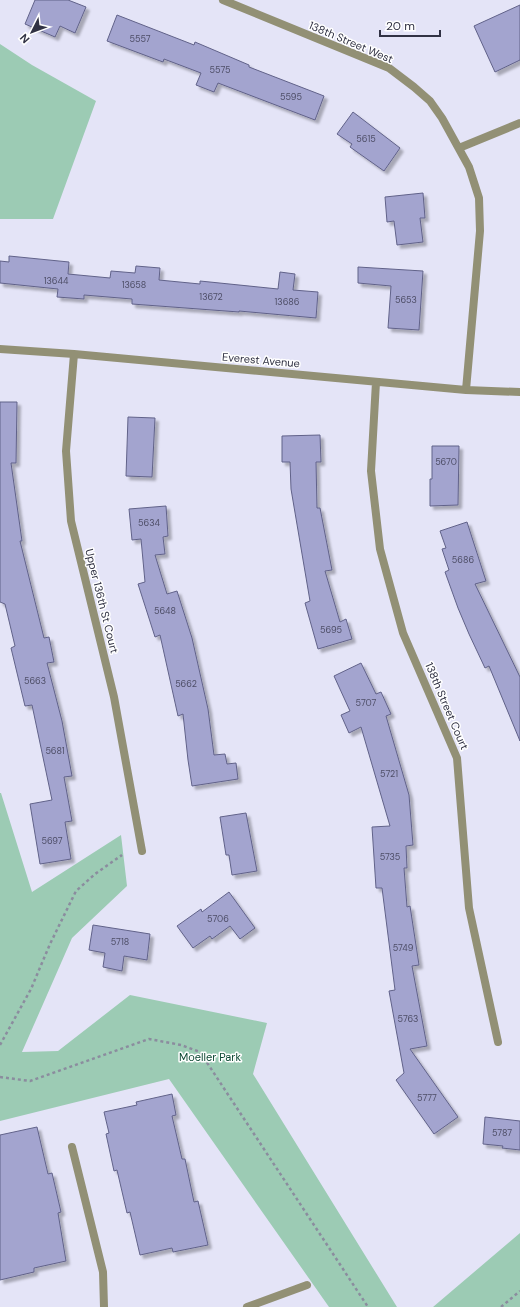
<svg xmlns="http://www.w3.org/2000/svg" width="520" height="1307" font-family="'DM Sans',sans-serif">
<defs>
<filter id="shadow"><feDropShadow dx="3.5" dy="3.5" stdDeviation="1" flood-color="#0004"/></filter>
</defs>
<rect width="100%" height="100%" fill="#e4e4f7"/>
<path fill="#9ccbb4" d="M0,44L32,65L96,101L53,219H0Z
M0,793H1L32,892L121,835L127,886L72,938L22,1052L58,1051L130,995L267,1023L253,1074L397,1307H329L169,1079L0,1121Z
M520,1233V1307H433Z"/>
<path fill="#a3a4cf" stroke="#616289" filter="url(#shadow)" d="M35,0H68L86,7L75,33L60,26L55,37L25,24Z
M520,5V60L495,72L474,26Z
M117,15L194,45L195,42L249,65V67L324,96L315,120L218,83L214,92L196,85L201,73L164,59L163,62L107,41Z
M353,112L400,148L384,171L350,147L352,144L337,134Z
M423,193L425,218H420L423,242L397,245L394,221L387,222L385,197Z
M9,256L69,262L68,274L110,278L111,271L135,273L136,266L160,268L159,280L200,284V281L278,289L280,272L295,274L293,290L318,292L316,318L239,311V312L132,304V299L84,295V299L57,297L58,289L0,283V261L9,262Z
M358,267L423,271L419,330L388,328L391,286L358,283Z
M0,402H17L16,463H11L22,541H20L44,638L49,637L54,662L47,663L62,721L72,776L64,777L72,821L65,822L71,859L40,864L30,804L52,800L32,705L25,706L11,648L15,646L5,604L0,602Z
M128,417L155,418L152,477L126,476Z
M320,435L321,462H316L317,508H320L332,570L325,571L340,622L346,619L352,639L318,649L305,603L310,601L291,489L290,462H282V436Z
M432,446H459L458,505L430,506V479H432Z
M166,506L168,536L163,537L165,554L155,555L167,594L177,591L192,638L208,709L214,755L225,754L227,764L236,763L238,779L192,786L188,760L183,714L178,716L160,635L155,637L138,584L145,582L141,539L132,540L129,509Z
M467,522L486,581L475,584L520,677V741L489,666L485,668L469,634L458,608L445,572L449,570L442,549L446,548L440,531Z
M361,663L376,694L381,692L391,714L386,716L409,795L413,845L406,846L407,868H404L407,907L410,906L419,965L412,966L427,1046L410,1049L458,1117L434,1134L396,1080L404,1073L389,991L395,990L382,888H376L372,827L390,826L361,727L349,733L341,715L350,711L334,676Z
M246,813L257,871L232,875L229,855H226L220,817Z
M229,892L255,928L240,939L230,926L212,939L210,936L193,948L177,926L201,909L202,912Z
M93,925L150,934L147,960L124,956L122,971L103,967L105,953L89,950Z
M172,1094L176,1115L172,1116L182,1159H185L194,1202L198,1201L208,1245L173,1252L172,1248L140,1255L130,1212L127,1213L117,1170L114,1171L106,1134L109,1133L104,1112L137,1105L136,1102Z
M485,1117L520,1121V1150L502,1148L503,1146L483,1144Z
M37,1127L48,1174L52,1173L61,1212L58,1213L66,1261L34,1268V1272L0,1280V1135Z"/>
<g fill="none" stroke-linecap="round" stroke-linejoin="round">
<path stroke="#8b8c9e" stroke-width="2.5" stroke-dasharray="3 3" stroke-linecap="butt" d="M0,1045L31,989L50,944L76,891L95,874L122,855
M0,1077L30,1081L149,1039L181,1045L200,1052L368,1307
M501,1307L520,1291"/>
<path stroke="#929075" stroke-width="8" d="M72,1147L103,1272L104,1307"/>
<path stroke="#929075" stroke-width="8" d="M223,0L389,68L414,87L430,101L442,118L469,167L479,198L480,231L466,390
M459,148L520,123
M0,349L74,354L466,390L520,392
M74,354L66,451L71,521L114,697L142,851
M376,382L371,471L380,549L403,633L457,758L469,908L498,1042
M247,1307L307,1285"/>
</g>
<g text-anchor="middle" stroke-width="3" stroke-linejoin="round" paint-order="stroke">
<g font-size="9" fill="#4e4e67">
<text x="140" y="42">5557</text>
<text x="220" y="73">5575</text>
<text x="291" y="100">5595</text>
<text x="366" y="142">5615</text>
<text x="56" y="284">13644</text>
<text x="134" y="288">13658</text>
<text x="211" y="300">13672</text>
<text x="406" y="303">5653</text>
<text x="287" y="305">13686</text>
<text x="446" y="465">5670</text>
<text x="149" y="526">5634</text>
<text x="463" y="563">5686</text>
<text x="165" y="614">5648</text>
<text x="331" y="633">5695</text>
<text x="35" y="684">5663</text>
<text x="186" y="687">5662</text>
<text x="366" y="706">5707</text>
<text x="55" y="754">5681</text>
<text x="389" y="777">5721</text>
<text x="52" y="844">5697</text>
<text x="390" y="860">5735</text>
<text x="218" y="922">5706</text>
<text x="120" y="945">5718</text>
<text x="403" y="951">5749</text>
<text x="408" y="1022">5763</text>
<text x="427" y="1101">5777</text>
<text x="502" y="1136">5787</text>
</g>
<g font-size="11" fill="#313244" stroke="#fff">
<text transform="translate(351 42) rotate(23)" y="4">138th Street West</text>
<text transform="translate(261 360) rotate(5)" y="4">Everest Avenue</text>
<text transform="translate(102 601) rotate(76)" y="4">Upper 136th St Court</text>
<text transform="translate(447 706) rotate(67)" y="4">138th Street Court</text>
</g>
<g font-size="11" fill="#0d4833" stroke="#fff">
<text x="210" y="1061">Moeller Park</text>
</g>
</g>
<g transform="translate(32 32) rotate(228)" stroke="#ffffff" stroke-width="3" paint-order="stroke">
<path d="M0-3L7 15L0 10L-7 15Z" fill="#313244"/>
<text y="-6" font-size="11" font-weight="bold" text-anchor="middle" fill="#313244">N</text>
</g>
<path d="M380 30v6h60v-6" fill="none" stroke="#313244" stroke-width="2"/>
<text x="386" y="30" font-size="12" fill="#313244" stroke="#ffffff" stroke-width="3" paint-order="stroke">20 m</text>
</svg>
